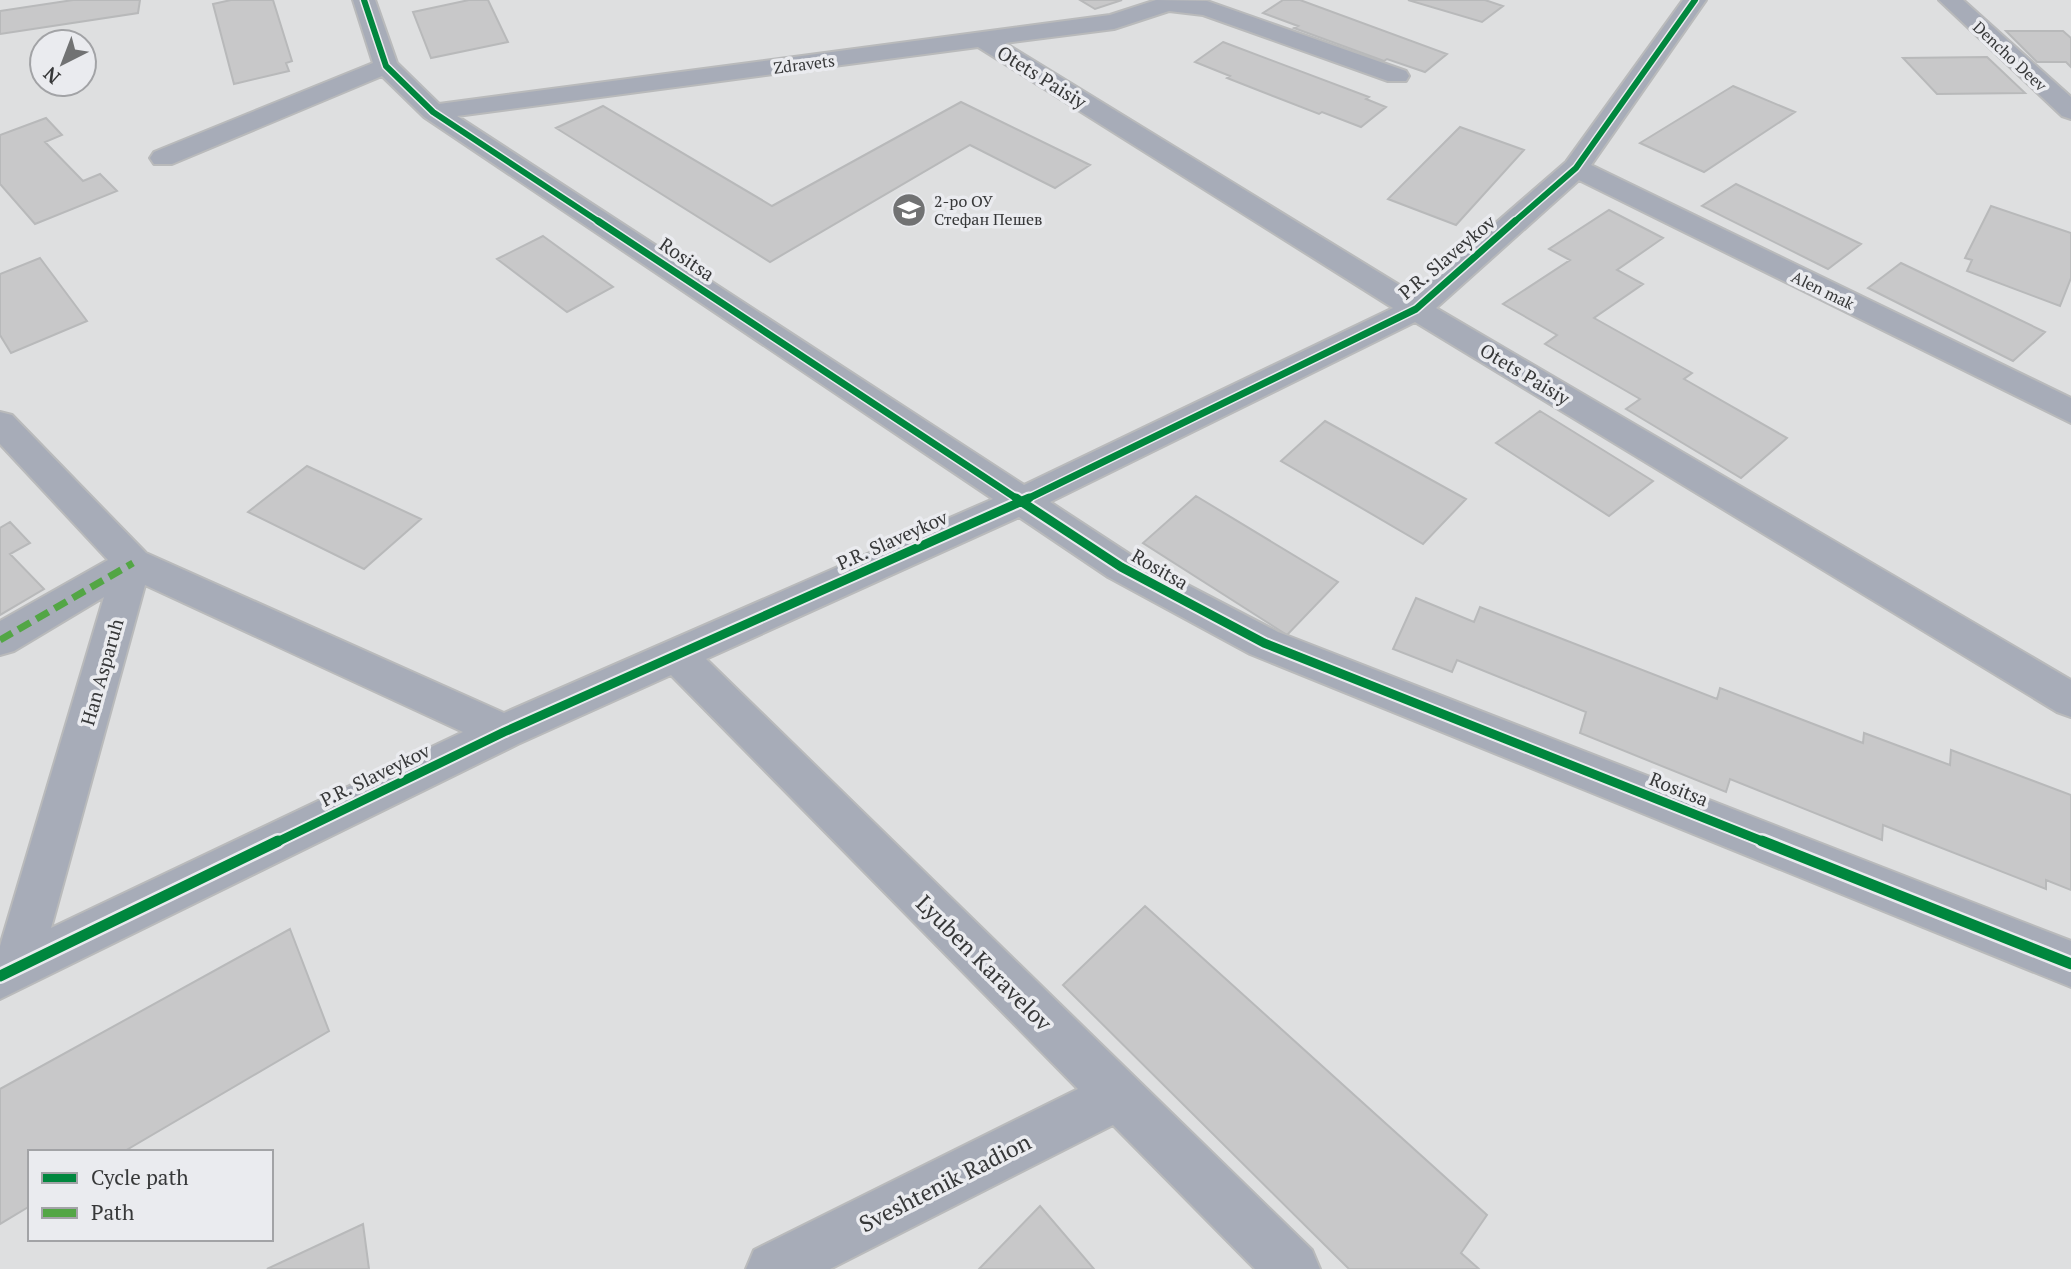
<svg xmlns="http://www.w3.org/2000/svg" width="2071" height="1269" font-family="'PT Serif',serif">
<rect width="100%" height="100%" fill="#dedfe0"/>
<path fill="#c8c8c9" stroke="#b8b9ba" stroke-width="2" d="M73,0H140L138,13L0,34V11Z
M231,0H273L292,61L286,63L289,71L234,84L213,4Z
M469,0H488L508,42L431,58L413,12Z
M1080,0H1122L1095,9Z
M1283,0H1300L1447,54L1425,72L1387,59L1384,61L1294,28L1298,26L1263,13Z
M1408,0H1485L1503,6L1482,22Z
M2006,31H2063L2071,38V67L2066,62H2037Z
M1223,42L1369,97L1366,99L1386,107L1361,127L1322,112L1319,114L1227,78L1230,76L1195,62Z
M1987,57L2025,93L1937,94L1903,58Z
M1733,86L1795,112L1704,172L1640,143Z
M961,102L1090,165L1055,188L970,145L770,262L556,128L603,106L772,206Z
M46,118L62,135L45,142L83,181L100,174L117,191L35,224L0,184V135Z
M1460,127L1524,150L1456,225L1388,199Z
M1736,184L1861,244L1828,269L1702,206Z
M1991,206L2071,233V278L2060,306L1967,271L1972,260L1965,258Z
M1609,210L1663,238L1617,270L1643,284L1594,318L1692,373L1684,379L1787,438L1741,478L1626,409L1640,399L1545,344L1557,335L1503,304L1570,260L1549,249Z
M543,236L613,287L567,312L497,259Z
M40,258L87,321L11,353L0,335V274Z
M1901,263L2045,332L2013,361L1868,288Z
M1540,411L1653,481L1609,516L1496,443Z
M1325,421L1466,499L1423,544L1281,461Z
M307,466L421,519L364,569L248,512Z
M1196,496L1338,582L1287,635L1143,543Z
M10,522L30,543L10,554L44,589L0,615V528Z
M1416,598L1474,622L1480,607L1717,699L1720,688L1863,743L1864,733L1950,765L1951,750L2071,795V890L2046,880V889L1883,825L1882,840L1730,779L1726,792L1580,733L1586,712L1457,660L1452,672L1393,649Z
M1145,906L1487,1215L1461,1253L1479,1269H1349L1063,985Z
M290,929L329,1031L123,1152H30V1206L0,1224V1089Z
M1040,1206L1094,1269H979Z
M363,1224L369,1269H267Z"/>
<g fill="none" stroke-linecap="round" stroke-linejoin="round">
<g stroke="#b9babb" stroke-width="4">
<path id="minor" d="M353,0H375L397,63L439,104L1110,15L1156,0L1207,1L1406,71L1409,76L1406,81H1388L1203,15L1169,11L1114,29L1005,43L1414,294L1566,162L1683,0H1706L1591,165L2071,398V423L1579,180L1436,308L2071,680V717L2057,712L1415,322L1050,502L1134,557L1278,632L2071,941V987L1250,654L1108,577L1019,517L706,659L1312,1250L1320,1269H1255L1113,1125L830,1269H746L754,1250L1078,1089L671,675L518,744L0,999V946L104,597L14,651L0,655V621L108,560L0,444V412L12,415L146,553L504,713L993,499L424,117L382,76L172,164H154L150,158L154,152L373,63ZM978,47L1393,308L1024,485L457,116ZM145,585L463,732L51,928Z
M1939,0H1963L2071,97V119L2062,116Z"/>
</g>
<use href="#minor" fill="#a7acb8" fill-rule="evenodd"/>
<path stroke="#53a645" stroke-width="7" stroke-dasharray="14 7" stroke-linecap="butt" d="M0,640L133,563"/>
<g stroke="#eaebef" stroke-width="9">
<path id="cycleway-far3" d="M364,0L386,66L433,112L601,223
M1513,223L1576,168L1695,0"/>
</g>
<g stroke="#eaebef" stroke-width="10">
<path id="cycleway-far2" d="M598,221L1019,500
M1025,500L1416,309L1515,221"/>
</g>
<g stroke="#eaebef" stroke-width="13">
<path id="cycleway-far1" d="M1016,498L1121,567L1264,643L1767,843
M275,843L504,732L1029,498"/>
</g>
<g stroke="#eaebef" stroke-width="16">
<path id="cycleway" d="M1762,841L2071,964
M0,976L278,841"/>
</g>
<use href="#cycleway-far3" stroke="#00873e" stroke-width="6"/>
<use href="#cycleway-far2" stroke="#00873e" stroke-width="7"/>
<use href="#cycleway-far1" stroke="#00873e" stroke-width="9"/>
<use href="#cycleway" stroke="#00873e" stroke-width="11"/>
</g>
<defs>
<g id="school-disc" transform="scale(1.75)"><circle r="9.5" fill="#717273" stroke="#eaebef"/><path d="M0-5L7-2L0 1L-7-2ZM-4 1L0 2.5L4 1V4Q0 6-4 4Z" fill="#fff"/></g>
</defs>
<g fill-rule="evenodd">
<use href="#school-disc" x="909" y="210"/>
</g>
<g text-anchor="middle" stroke-width="7" stroke-linejoin="round" paint-order="stroke">
<g font-size="16" fill="#373839" stroke="#eaebef">
<text transform="translate(2010 56) rotate(43)" y="6">Dencho Deev</text>
<text transform="translate(804 64) rotate(-7)" y="6">Zdravets</text>
<text transform="translate(1823 290) rotate(26)" y="6">Alen mak</text>
</g>
<g font-size="16" fill="#373839" stroke="#eaebef" text-anchor="start">
<text x="934" y="207">2-ро ОУ<tspan x="934" dy="18">Стефан Пешев</tspan></text>
</g>
<g font-size="19" fill="#373839" stroke="#eaebef">
<text transform="translate(1042 77) rotate(32)" y="7">Otets Paisiy</text>
<text transform="translate(1447 257) rotate(-40)" y="7">P.R. Slaveykov</text>
<text transform="translate(687 259) rotate(34)" y="7">Rositsa</text>
<text transform="translate(1525 374) rotate(31)" y="7">Otets Paisiy</text>
<text transform="translate(892 540) rotate(-24)" y="7">P.R. Slaveykov</text>
<text transform="translate(1160 569) rotate(30)" y="7">Rositsa</text>
<text transform="translate(102 672) rotate(-74)" y="7">Han Asparuh</text>
<text transform="translate(375 775) rotate(-26)" y="7">P.R. Slaveykov</text>
<text transform="translate(1679 789) rotate(22)" y="7">Rositsa</text>
</g>
<g font-size="23" fill="#373839" stroke="#eaebef">
<text transform="translate(984 963) rotate(45)" y="8">Lyuben Karavelov</text>
<text transform="translate(945 1183) rotate(-27)" y="8">Sveshtenik Radion</text>
</g>
</g>
<rect x="28" y="1150" width="245" height="91" fill="#eaebef" stroke="#a2a3a6" stroke-width="2"/>
<rect x="42" y="1173" width="35" height="10" fill="#00873e" stroke="#a2a3a6" stroke-width="2"/>
<text x="91" y="1185" font-size="21" fill="#373839">Cycle path</text>
<rect x="42" y="1208" width="35" height="10" fill="#53a645" stroke="#a2a3a6" stroke-width="2"/>
<text x="91" y="1220" font-size="21" fill="#373839">Path</text>
<g transform="translate(63 63) rotate(222)"><circle r="33" fill="#eaebef" stroke="#a2a3a6" stroke-width="2"/>
<path d="M0-5L12 26L0 18L-12 26Z" fill="#717273"/>
<text y="-10" font-size="19" font-weight="bold" text-anchor="middle" fill="#373839">N</text>
</g>
</svg>
